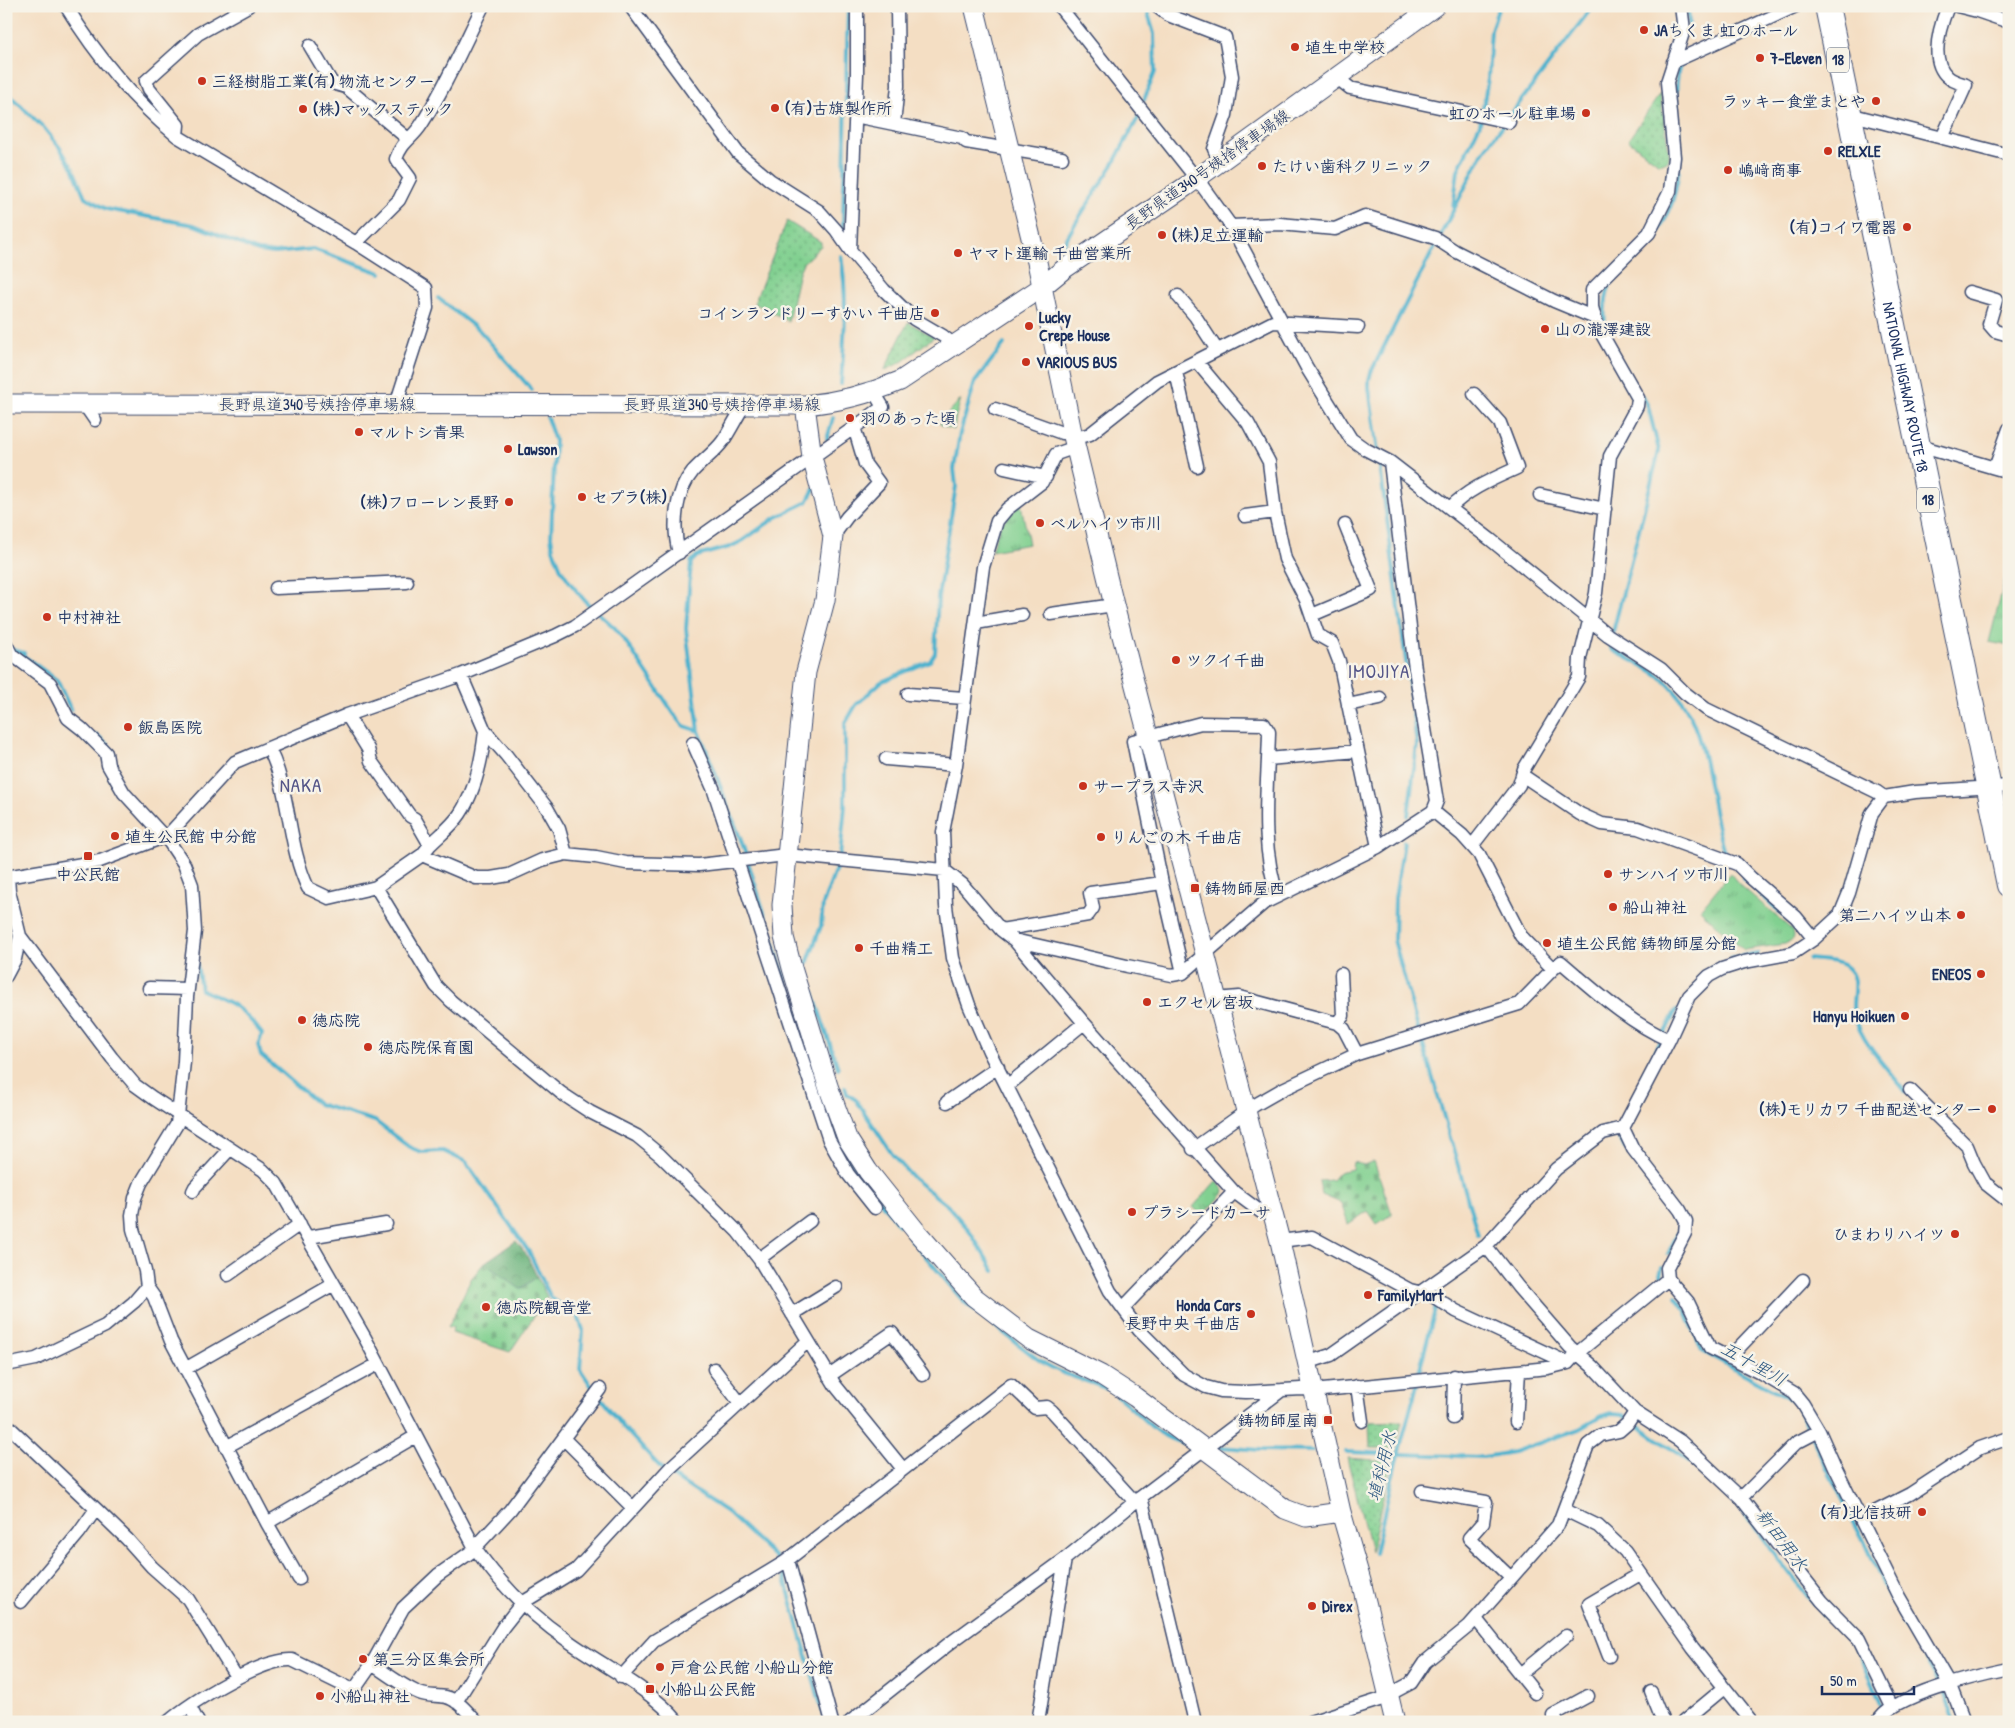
<svg xmlns="http://www.w3.org/2000/svg" width="2015" height="1728" font-family="'Patrick Hand','Klee One',sans-serif">
<defs>
<pattern id="grass-dots" width="8" height="8" patternUnits="userSpaceOnUse" patternTransform="scale(1.25)"><rect width="8" height="8" fill="#81d090"/><path d="M2 2h.1M6 6h.1" fill="none" stroke="#69a979" stroke-width="1.8" stroke-linecap="round"/></pattern>
<pattern id="forest-crowns" width="20" height="18" patternUnits="userSpaceOnUse" patternTransform="scale(1.25)"><rect width="20" height="18" fill="#68b27a"/><path d="M2 6a3 3 0 1 1 6 0M12 15a3 3 0 1 1 6 0" fill="none" stroke="#559167"/></pattern>
<pattern id="cemetery-stones" width="16" height="16" patternUnits="userSpaceOnUse" patternTransform="scale(1.25)"><rect width="16" height="16" fill="#81d090"/><path d="M2 7V4a2 2 0 0 1 4 0v3zM10 15v-3a2 2 0 0 1 4 0v3z" fill="#69a979"/></pattern>
<pattern id="park-tufts" width="24" height="20" patternUnits="userSpaceOnUse" patternTransform="scale(1.25)"><rect width="24" height="20" fill="#81d090"/><path d="M3 7l-1-3M5 7V3M7 7l1-3M15 17l-1-3M17 17v-4M19 17l1-3" fill="none" stroke="#69a979"/></pattern>
</defs>
<rect width="100%" height="100%" fill="#f7f3e8"/>
<filter id="ink" filterUnits="userSpaceOnUse"><feTurbulence type="fractalNoise" baseFrequency=".02" numOctaves="2"/><feDisplacementMap in="SourceGraphic" scale="10" xChannelSelector="R" yChannelSelector="G"/><feConvolveMatrix kernelMatrix="1 2 1 2 8 2 1 2 1" color-interpolation-filters="sRGB"/></filter>
<filter id="wash" filterUnits="userSpaceOnUse"><feTurbulence type="fractalNoise" baseFrequency=".0096" numOctaves="4" result="noise"/><feDisplacementMap in="SourceGraphic" scale="20" xChannelSelector="R" yChannelSelector="G"/><feGaussianBlur stdDeviation="1.12" result="paint"/><feColorMatrix in="noise" values="0 0 0 0 0 0 0 0 0 0 0 0 0 0 0 0 0 1.4 0 .05"/><feComposite in="paint" operator="in"/></filter>
<g filter="url(#wash)">
<rect width="100%" height="100%" fill="#f4dec3"/>
<path fill="url(#grass-dots)" stroke="#4e8077" d="M1660,94L1669,153L1668,161L1659,164L1628,140Z
M787,221L821,242V246L803,263L799,272L788,321L754,303Z
M908,322L934,337L903,361L884,371Z
M1402,1421L1395,1448H1370L1369,1422Z
M1347,1458L1391,1461L1371,1552Z"/>
<path fill="url(#forest-crowns)" stroke="#42706c" d="M516,1241L526,1254L537,1277L520,1289L484,1263Z"/>
<path fill="url(#cemetery-stones)" stroke="#4e8077" d="M1374,1161L1392,1214L1377,1224L1368,1211L1348,1224L1341,1203L1322,1195L1319,1181L1332,1180L1339,1172L1352,1169L1353,1162L1364,1165Z
M484,1263L520,1289L537,1277L547,1297L510,1352L452,1333L453,1327H448L471,1279Z"/>
<path fill="url(#park-tufts)" stroke="#4e8077" d="M961,399L956,416L954,430L942,426L939,423Z
M1021,504L1029,544L991,551L1001,524Z
M2009,564V646L1989,642Z
M1730,873L1738,883L1792,930L1793,937L1791,941L1785,944L1744,950L1700,910Z
M1216,1181L1224,1190L1223,1194L1203,1216L1193,1207Z"/>
<g fill="none" stroke-linecap="round" stroke-linejoin="round">
<path stroke="#4fb2ce" stroke-width="4" d="M1688,6L1689,25
M6,92L44,128L60,148L73,169L85,197L106,209L194,225L258,251L275,253L313,249L381,273
M1144,100L1155,72L1154,34L1146,6
M1508,118L1593,6
M1453,207L1458,170L1480,124L1488,79L1491,30L1499,6
M843,227L848,6
M1062,247L1075,224L1112,166L1139,116
M1620,271C1631,261 1644,251 1653,239C1675,210 1682,172 1679,137C1677,110 1673,88 1681,61
M438,298L480,331L532,390
M1606,331C1602,313 1606,297 1611,280L1613,277
M841,384C844,341 848,299 841,256
M1642,396L1648,406L1659,451L1613,632L1611,649C1626,658 1644,665 1658,675C1713,718 1704,797 1726,857
M547,418L555,441L551,537L553,549L561,569L571,584L585,601L615,628L628,645L674,714L684,726L699,731
M827,439L833,418
M1378,452L1369,388V380L1371,372L1483,152L1504,124
M1379,459L1417,744L1408,816
M14,650L24,653V656L57,680L71,710
M97,735L107,744L112,751
M1404,842L1395,898L1394,940L1418,1029
M840,857L845,806V724L856,705L881,682L930,661L935,653L938,597L956,486L954,469L960,433L975,382L1004,344
M1743,878L1789,920L1796,930
M1731,958L1758,953
M1809,959C1822,961 1840,959 1849,970C1860,982 1850,1000 1854,1015C1862,1044 1888,1069 1906,1092
M197,965L201,990C232,1003 241,1006 262,1034L258,1045L261,1055L318,1104L375,1121L409,1147L421,1152L443,1151L466,1162L529,1252L551,1298L578,1316L583,1330L580,1369L594,1390
M799,1022L742,843L699,731L686,629L691,562L697,556L730,547L742,541L775,518L807,502L814,489
M1422,1041L1478,1235
M1650,1063L1676,1010
M838,1068L805,969L821,926L823,904L838,863
M845,1087L847,1094L856,1100L892,1154L913,1178L948,1206L968,1229L994,1271
M829,1116L838,1143L855,1170L899,1225
M1620,1131L1618,1137L1628,1150
M1649,1180L1678,1220L1680,1228L1668,1254
M910,1238L964,1302L1036,1358C1058,1374 1083,1379 1107,1389
M1662,1267L1660,1274L1664,1281
M1676,1297L1686,1311L1702,1351L1794,1401
M1418,1376L1436,1306
M1117,1396C1142,1414 1152,1435 1183,1443
M600,1397L624,1428L663,1470
M1798,1407L1826,1467L1865,1543L1888,1595L1936,1677L1955,1722
M1219,1447L1261,1450L1312,1451
M1346,1452L1483,1457L1514,1452L1579,1429L1602,1416L1612,1414L1623,1415L1706,1473
M669,1474L727,1512L776,1558L783,1572L825,1720
M1716,1483L1736,1503L1811,1601L1854,1644L1885,1710
M1375,1553L1395,1466L1417,1385"/>
</g>
</g>
<g filter="url(#ink)">
<g fill="none" stroke-linecap="round" stroke-linejoin="round">
<g stroke="#3c496d" stroke-width="15">
<path id="street" d="M66,6C96,55 132,99 177,136L356,243L426,288L427,308L399,395L400,404
M630,6L738,153L770,180L819,211L836,230L850,250L884,290L914,319L943,336L953,344
M1059,6L1203,187L1231,226L1307,368L1351,439L1365,449L1390,462L1491,540L1608,635L1661,669L1685,693L1706,709L1877,792L1884,797L1915,792L2009,786
M1156,6L1168,15L1225,37L1232,76L1226,115L1214,149L1220,161
M1957,6L1977,11L2009,22
M310,46L332,83L346,87L408,139
M1673,62L1796,6
M1336,77L1350,88L1509,122
M1849,114L2009,155
M855,116L894,124L898,86L897,7L901,6
M894,124L962,138L966,142L1062,158
M177,136L178,125L149,89L146,81L198,34L248,6
M1942,138L1966,85C1960,83 1952,81 1948,77C1929,61 1940,26 1948,6
M1231,226L1280,224L1335,229L1365,216L1435,238L1455,251L1554,301L1595,318L1600,331L1638,398L1637,406L1610,456L1596,593L1580,658L1579,677L1524,769L1519,785L1472,846
M356,243L399,200L410,178L396,159C402,141 412,139 421,125C445,88 463,46 483,6
M850,250L857,74V6
M1969,292L1996,300L1989,324L1995,331L2009,335
M1178,296L1195,316L1217,350
M1595,318L1592,307V290L1649,233L1670,191L1674,157L1667,82L1684,30L1681,6
M1196,361L1248,423L1269,462L1275,512L1285,559L1306,600L1318,635L1332,643L1339,661L1378,847
M1176,372L1197,466
M84,404L95,420
M995,409L1062,433L1072,432
M1074,439L1090,434L1157,381L1273,322L1358,327
M1916,445L1995,468L2009,429
M1076,447L1056,454L1042,482L1007,509L997,521L983,567L956,765L943,832L946,906L953,958L969,1005L989,1051L1110,1291L1139,1330L1184,1375L1206,1387L1221,1391L1246,1392L1301,1389L1323,1390L1548,1368L1568,1363L1576,1354L1668,1279
M1004,468L1046,477
M1995,468L2009,472
M1540,495L1605,509
M1450,508C1468,489 1493,479 1517,468L1500,423L1474,394
M1245,516L1275,512
M833,536L847,517L879,483L865,464L854,427
M679,553C672,527 675,492 693,471C702,461 715,452 723,441C731,429 737,416 745,404
M276,588L407,582
M1051,614L1114,605
M1312,615L1371,590L1345,525
M976,623L1022,615
M6,644L11,654L50,683L68,718L82,729L106,753L108,765L124,793L170,843L184,864L192,885L195,931L187,997L184,1062L177,1124L141,1183L135,1198L132,1215L133,1229L145,1271L147,1287L154,1297L171,1341L267,1523L416,1436
M461,675L485,731L506,755L547,808L559,829L566,854
M908,694L964,698
M1348,705L1380,698
M347,715L368,749L371,761L410,816L415,819L430,845L422,855
M693,743L713,788L829,1140L848,1174L875,1208
M269,749C291,793 287,844 308,888L329,898L368,889L376,887L422,855L476,878H491L509,875L542,860L566,854L596,857L626,863L699,865L786,855L944,870L963,885L1001,930L1014,940L1084,1023L1234,1192L1261,1212L1272,1211
M886,759L956,765
M1268,759L1357,751
M1522,775L1580,814L1602,824L1638,828L1737,864L1751,878L1796,917L1814,939
M1433,811L1462,835L1479,854L1521,936L1553,969L1561,962C1595,991 1628,1022 1669,1040
M430,845C440,835 452,826 460,814C476,790 482,759 485,731
M6,877L100,861L164,837L168,835L235,762L347,715L461,675L555,636L575,626L883,407L874,392
M8,877L9,891L20,936L112,1058L135,1085L153,1098L263,1170L276,1183L365,1338L475,1548C500,1584 531,1615 567,1640C601,1665 652,1689 678,1722
M376,887L436,986L451,1001L561,1093L590,1112L637,1136L660,1155L738,1232L759,1259L835,1385L903,1469
M1001,930L1088,915L1093,908L1090,893L1162,883
M1014,940L1127,966L1172,975L1183,973L1264,903L1378,847L1433,811L1437,801L1415,669L1390,462
M1183,973L1162,883L1133,741L1201,723L1264,724L1269,732C1268,786 1259,843 1278,896
M6,976L15,959L20,936
M149,988L188,989
M1216,999L1239,997L1337,1023L1344,1029L1357,1054L1519,1004L1553,969
M1337,1023L1343,1016L1341,974
M1007,1086L1084,1023
M1910,1090L1967,1146L1974,1163L1985,1183L2009,1202
M947,1102L998,1067
M1623,1128L1633,1149L1680,1210L1686,1221L1685,1233L1667,1268L1668,1279L1688,1302L1710,1348L1762,1374L1794,1393L1803,1404L1819,1431L1835,1467L1898,1595L1949,1683L1964,1722
M1193,1149L1255,1105L1283,1089L1357,1054
M193,1191L195,1187L230,1149
M309,1237L386,1224
M1280,1241L1312,1237L1410,1290L1431,1295L1456,1311L1568,1363
M759,1259L810,1221
M228,1275L300,1224
M1123,1308L1234,1192
M792,1314L836,1287
M1729,1358L1803,1280
M1306,1363L1331,1355L1486,1246L1556,1169L1603,1133L1623,1128L1669,1040L1689,996L1709,976L1722,969L1744,962L1793,953L1814,939L1840,915L1849,893L1872,813L1884,797
M6,1365L36,1359L105,1326L134,1302L147,1287
M185,1369L334,1284
M714,1369L740,1403
M829,1376L892,1333L923,1375
M1357,1386L1362,1421
M1635,1412L1680,1441L1741,1498L1796,1443L1819,1431
M1453,1418L1454,1376
M1516,1422L1519,1371
M6,1424L96,1509L79,1533L21,1602
M564,1439L633,1508
M226,1447L378,1364
M1422,1491L1486,1502L1483,1522L1469,1538L1511,1578
M1141,1497L1195,1722
M1741,1498L1822,1601L1859,1639L1892,1707
M96,1509L127,1539L152,1567L188,1599L237,1678
M1565,1510L1598,1526L1625,1551L1693,1648L1752,1722
M1861,1519L1910,1494L1980,1448L2009,1438
M267,1523L299,1579
M788,1560L832,1722
M1476,1619L1535,1693
M1609,1656L1589,1604L1640,1574
M372,1664C387,1674 402,1686 419,1693C428,1697 437,1695 446,1697C459,1700 468,1713 477,1722
M1520,1674L1566,1636
M621,1677L654,1641L785,1562L1011,1385L1035,1408L1047,1407L1052,1411L1135,1502
M1651,1692L1663,1722
M456,1702L503,1627L522,1603L576,1570L670,1468L808,1341
M190,1707L198,1722
M168,1722C191,1702 262,1658 292,1660L351,1689L356,1687L372,1664L403,1608L438,1575L471,1552L510,1510L600,1389
M850,1722L950,1643L1065,1559L1141,1497L1282,1390
M1038,1722L1065,1559
M1310,1722L1379,1700L1411,1683L1425,1662L1469,1626L1558,1525L1588,1445L1601,1435L1619,1431L1627,1424L1635,1412L1593,1367L1570,1347L1518,1287L1486,1246
M1557,1722L1553,1715L1588,1696
M1683,1722L1724,1688
M1878,1722C1891,1695 1980,1675 2009,1669"/>
</g>
<g stroke="#3c496d" stroke-width="21">
<path id="secondary" d="M974,6L1037,262L1072,432L1114,605L1280,1241L1341,1512L1361,1581L1395,1722
M6,404L805,405C839,402 869,394 900,381L1042,287L1064,269L1185,187L1435,6
M805,405L812,457L833,536L825,600L806,672L782,905L784,937L792,968L828,1086L847,1138L868,1171L916,1231L974,1297L1029,1339L1101,1375L1135,1397L1285,1509L1306,1517L1341,1512"/>
</g>
<g stroke="#3c496d" stroke-width="26">
<g id="highway">
<path id="s1" d="M1827,6L2009,885"/>
</g>
</g>
<use href="#street" stroke="#fff" stroke-width="12"/>
<use href="#secondary" stroke="#fff" stroke-width="19"/>
<use href="#highway" stroke="#fff" stroke-width="24"/>
</g>
</g>
<g fill="#c8321e" stroke="#f7f3e8" stroke-width="2">
<circle cx="1644" cy="30" r="5"/>
<circle cx="1295" cy="47" r="5"/>
<circle cx="1760" cy="58" r="5"/>
<circle cx="202" cy="81" r="5"/>
<circle cx="1876" cy="101" r="5"/>
<circle cx="775" cy="108" r="5"/>
<circle cx="303" cy="109" r="5"/>
<circle cx="1586" cy="113" r="5"/>
<circle cx="1828" cy="151" r="5"/>
<circle cx="1262" cy="166" r="5"/>
<circle cx="1728" cy="170" r="5"/>
<circle cx="1907" cy="227" r="5"/>
<circle cx="1162" cy="235" r="5"/>
<circle cx="958" cy="253" r="5"/>
<circle cx="935" cy="313" r="5"/>
<circle cx="1029" cy="326" r="5"/>
<circle cx="1545" cy="329" r="5"/>
<circle cx="1026" cy="362" r="5"/>
<circle cx="850" cy="418" r="5"/>
<circle cx="359" cy="432" r="5"/>
<circle cx="508" cy="449" r="5"/>
<circle cx="582" cy="497" r="5"/>
<circle cx="509" cy="502" r="5"/>
<circle cx="1040" cy="523" r="5"/>
<circle cx="47" cy="617" r="5"/>
<circle cx="1176" cy="660" r="5"/>
<circle cx="128" cy="727" r="5"/>
<circle cx="1083" cy="786" r="5"/>
<circle cx="115" cy="836" r="5"/>
<circle cx="1101" cy="837" r="5"/>
<rect x="83" y="851" width="10" height="10" rx="2.5"/>
<circle cx="1608" cy="874" r="5"/>
<rect x="1190" y="883" width="10" height="10" rx="2.5"/>
<circle cx="1613" cy="907" r="5"/>
<circle cx="1961" cy="915" r="5"/>
<circle cx="1547" cy="943" r="5"/>
<circle cx="859" cy="948" r="5"/>
<circle cx="1981" cy="974" r="5"/>
<circle cx="1147" cy="1002" r="5"/>
<circle cx="1905" cy="1016" r="5"/>
<circle cx="302" cy="1020" r="5"/>
<circle cx="368" cy="1047" r="5"/>
<circle cx="1992" cy="1109" r="5"/>
<circle cx="1132" cy="1212" r="5"/>
<circle cx="1955" cy="1234" r="5"/>
<circle cx="1368" cy="1295" r="5"/>
<circle cx="486" cy="1307" r="5"/>
<circle cx="1251" cy="1314" r="5"/>
<rect x="1323" y="1415" width="10" height="10" rx="2.5"/>
<circle cx="1922" cy="1512" r="5"/>
<circle cx="1312" cy="1606" r="5"/>
<circle cx="363" cy="1659" r="5"/>
<circle cx="660" cy="1667" r="5"/>
<rect x="645" y="1684" width="10" height="10" rx="2.5"/>
<circle cx="320" cy="1696" r="5"/>
</g>
<g text-anchor="middle" stroke-width="5" stroke-linejoin="round" paint-order="stroke">
<g fill="#f7f3e8" stroke="#5d6a87" stroke-width="1">
<rect x="1827" y="47.5" width="22" height="25" rx="4"/>
<rect x="1917" y="487.5" width="22" height="25" rx="4"/>
</g>
<g font-size="15" font-weight="bold" fill="#1b2f5e">
<text x="1838" y="65">18</text>
<text x="1928" y="505">18</text>
</g>
<g font-size="16" font-weight="bold" fill="#1b2f5e" stroke="#f7f3e8" text-anchor="start">
<text x="1654" y="36">JAちくま 虹のホール</text>
<text x="1305" y="53">埴生中学校</text>
<text x="1770" y="64">7-Eleven</text>
<text x="212" y="87">三経樹脂工業(有) 物流センター</text>
<text x="1866" y="107" text-anchor="end">ラッキー食堂まとや</text>
<text x="785" y="114">(有)古旗製作所</text>
<text x="313" y="115">(株)マックステック</text>
<text x="1576" y="119" text-anchor="end">虹のホール駐車場</text>
<text x="1838" y="157">RELXLE</text>
<text x="1272" y="172">たけい歯科クリニック</text>
<text x="1738" y="176">嶋﨑商事</text>
<text x="1897" y="233" text-anchor="end">(有)コイワ電器</text>
<text x="1172" y="241">(株)足立運輸</text>
<text x="968" y="259">ヤマト運輸 千曲営業所</text>
<text x="925" y="319" text-anchor="end">コインランドリーすかい 千曲店</text>
<text x="1039" y="323">Lucky<tspan x="1039" dy="18">Crepe House</tspan></text>
<text x="1555" y="335">山の瀧澤建設</text>
<text x="1036" y="368">VARIOUS BUS</text>
<text x="860" y="424">羽のあった頃</text>
<text x="369" y="438">マルトシ青果</text>
<text x="518" y="455">Lawson</text>
<text x="592" y="503">セプラ(株)</text>
<text x="499" y="508" text-anchor="end">(株)フローレン長野</text>
<text x="1050" y="529">ベルハイツ市川</text>
<text x="57" y="623">中村神社</text>
<text x="1186" y="666">ツクイ千曲</text>
<text x="138" y="733">飯島医院</text>
<text x="1093" y="792">サープラス寺沢</text>
<text x="125" y="842">埴生公民館 中分館</text>
<text x="1111" y="843">りんごの木 千曲店</text>
<text x="88" y="880" text-anchor="middle">中公民館</text>
<text x="1618" y="880">サンハイツ市川</text>
<text x="1205" y="894">鋳物師屋西</text>
<text x="1623" y="913">船山神社</text>
<text x="1951" y="921" text-anchor="end">第二ハイツ山本</text>
<text x="1557" y="949">埴生公民館 鋳物師屋分館</text>
<text x="869" y="954">千曲精工</text>
<text x="1971" y="980" text-anchor="end">ENEOS</text>
<text x="1157" y="1008">エクセル宮坂</text>
<text x="1895" y="1022" text-anchor="end">Hanyu Hoikuen</text>
<text x="312" y="1026">徳応院</text>
<text x="378" y="1053">徳応院保育園</text>
<text x="1982" y="1115" text-anchor="end">(株)モリカワ 千曲配送センター</text>
<text x="1142" y="1218">プラシードカーサ</text>
<text x="1945" y="1240" text-anchor="end">ひまわりハイツ</text>
<text x="1378" y="1301">FamilyMart</text>
<text x="1241" y="1311" text-anchor="end">Honda Cars<tspan x="1241" dy="18">長野中央 千曲店</tspan></text>
<text x="496" y="1313">徳応院観音堂</text>
<text x="1318" y="1426" text-anchor="end">鋳物師屋南</text>
<text x="1912" y="1518" text-anchor="end">(有)北信技研</text>
<text x="1322" y="1612">Direx</text>
<text x="373" y="1665">第三分区集会所</text>
<text x="670" y="1673">戸倉公民館 小船山分館</text>
<text x="660" y="1695">小船山公民館</text>
<text x="330" y="1702">小船山神社</text>
</g>
<g font-size="16" fill="#1b2f5e" stroke="#f7f3e8">
<text transform="translate(1207 169) rotate(-35)" y="6">長野県道340号姨捨停車場線</text>
<text dy="6" stroke="none"><textPath href="#s1" startOffset="389">NATIONAL HIGHWAY ROUTE 18</textPath></text>
<text x="317" y="410">長野県道340号姨捨停車場線</text>
<text x="722" y="410">長野県道340号姨捨停車場線</text>
</g>
<g font-size="18" font-style="italic" fill="#2b5680" stroke="#f7f3e8">
<text transform="translate(1754 1364) rotate(29)" y="6">五十里川</text>
<text transform="translate(1382 1466) rotate(-76)" y="6">埴科用水</text>
<text transform="translate(1782 1540) rotate(53)" y="6">新田用水</text>
</g>
<g font-size="19" letter-spacing="1" fill="#545588" stroke="#f7f3e8">
<text x="1379" y="678">IMOJIYA</text>
<text x="301" y="792">NAKA</text>
</g>
</g>
<rect width="2015" height="1728" fill="none" stroke="#f7f3e8" stroke-width="25"/>
<path d="M1822 1686v8h92v-8" fill="none" stroke="#1b2f5e" stroke-width="2.5"/>
<text x="1830" y="1686" font-size="15" fill="#1b2f5e" stroke="#f7f3e8" stroke-width="4" paint-order="stroke">50 m</text>
</svg>
